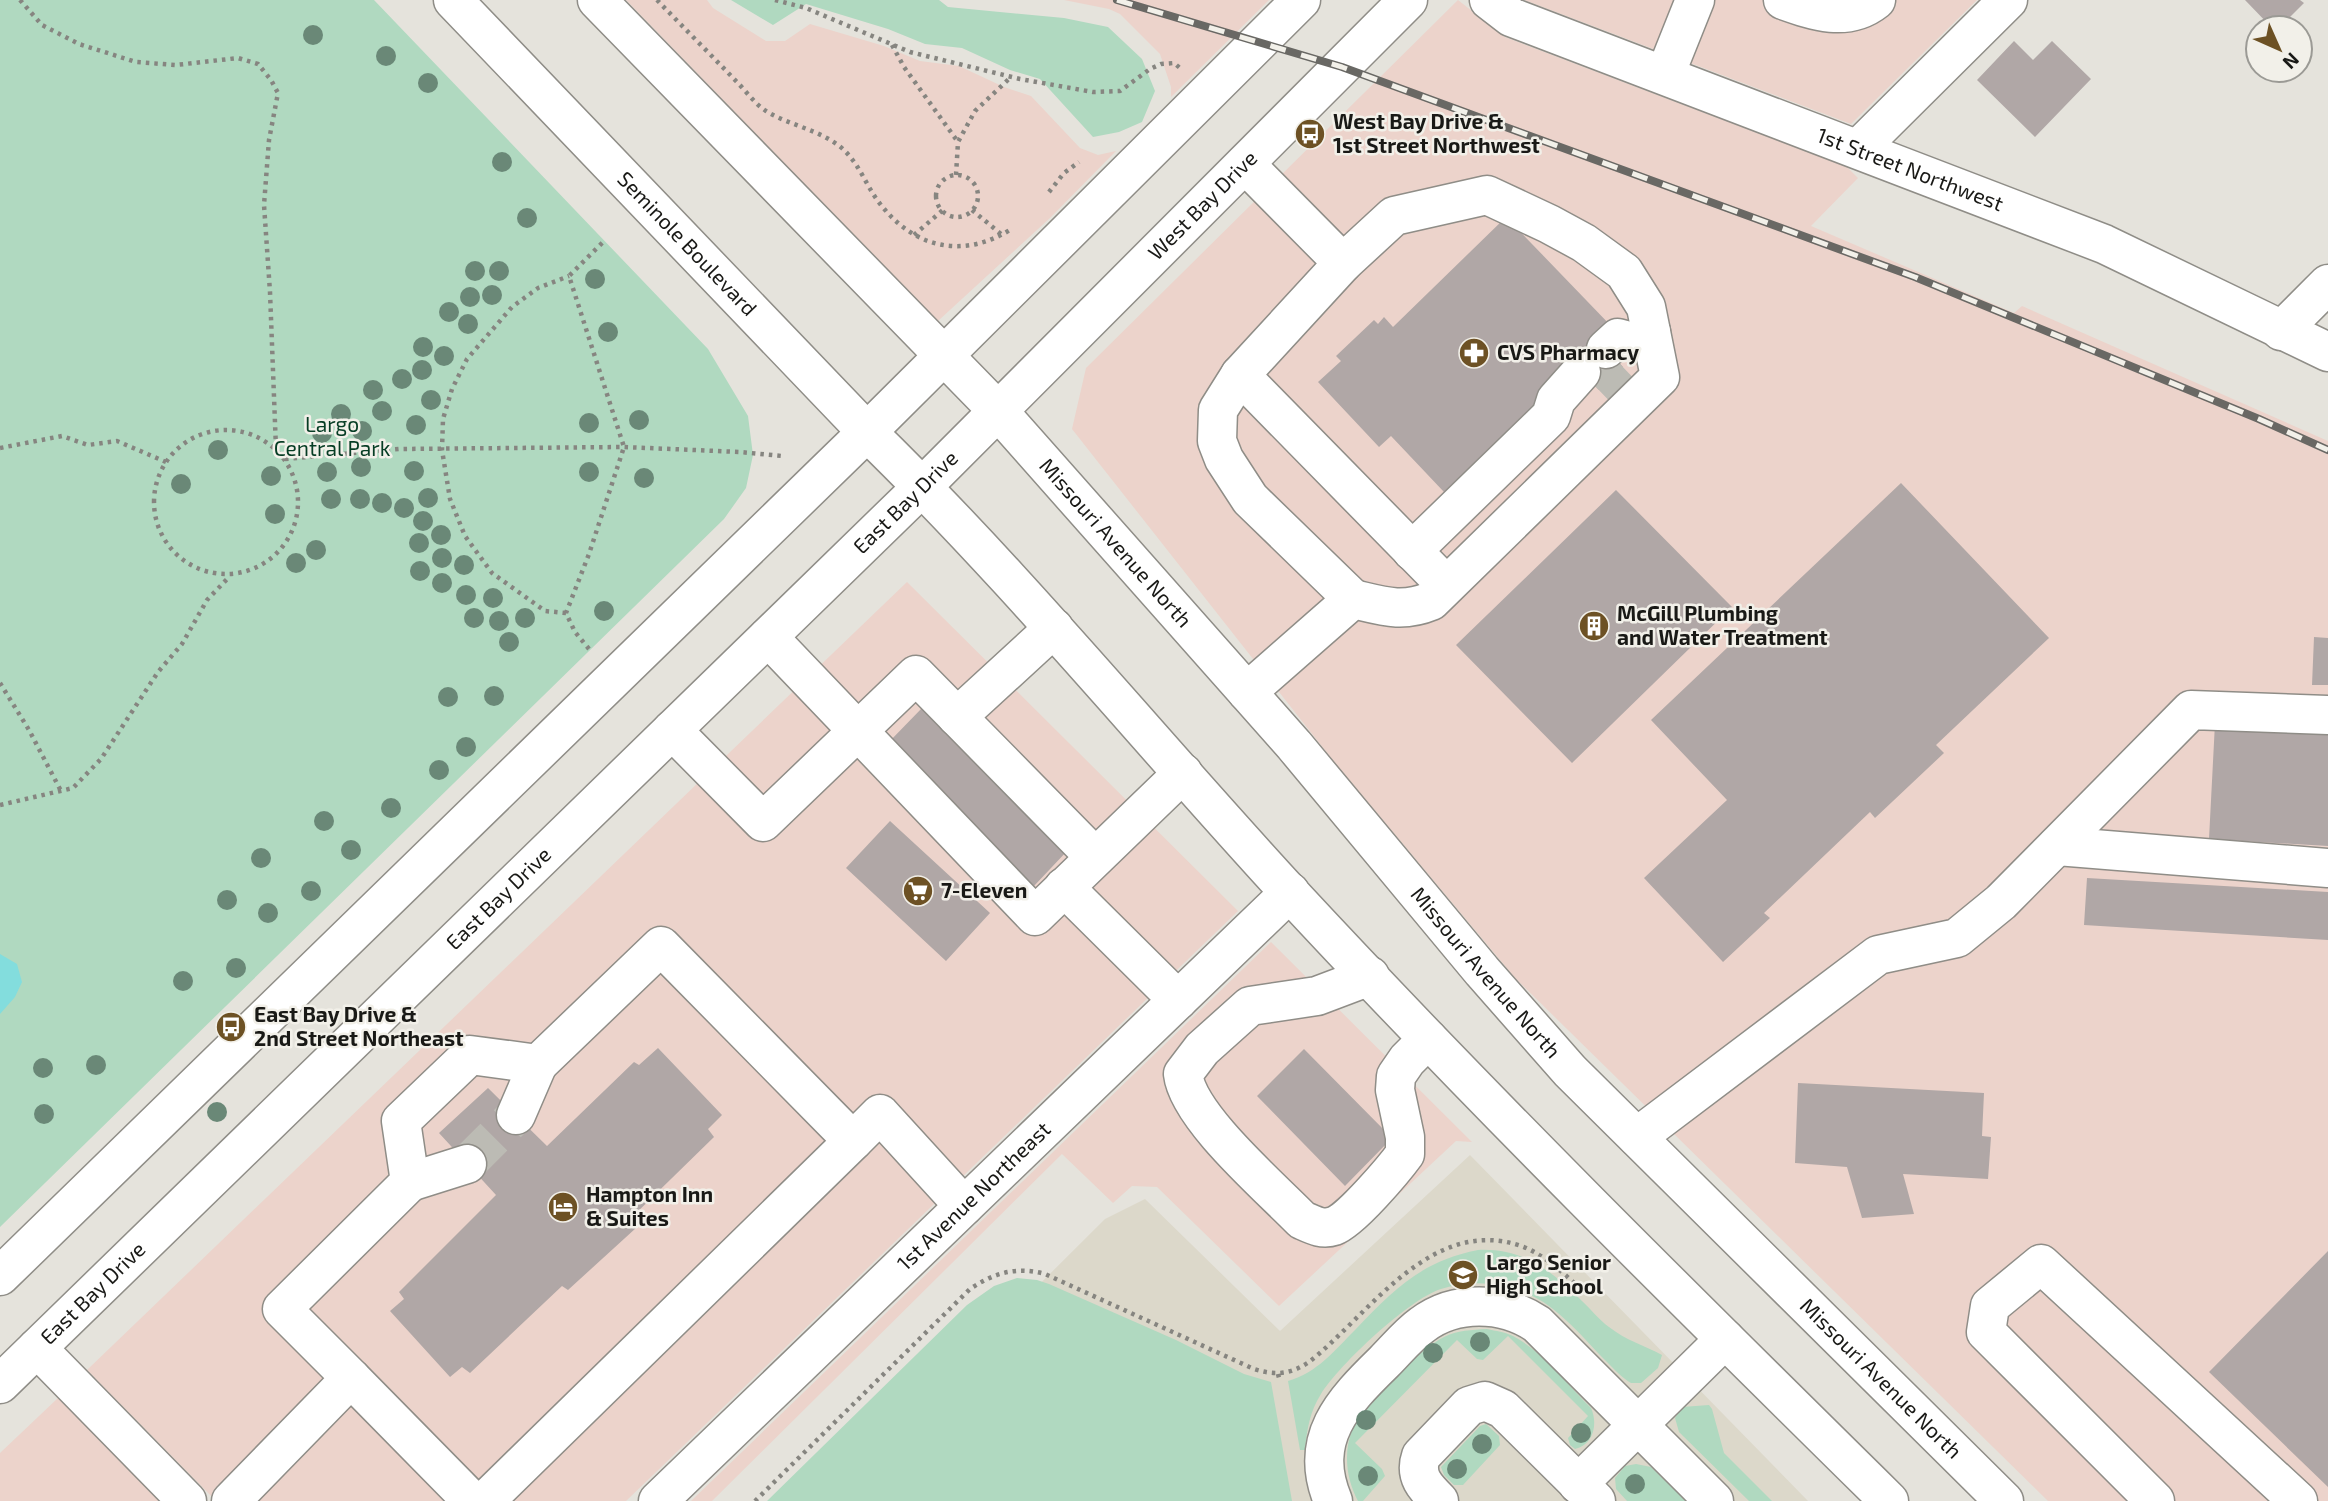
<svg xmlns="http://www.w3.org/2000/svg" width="2328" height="1501" font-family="'Exo 2',sans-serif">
<rect width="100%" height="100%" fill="#e5e3dc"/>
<path fill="#ecd3cb" d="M626,0H707L713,8L766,41H785L810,24L884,46L920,61L959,66L1004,87L1031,96L1080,148L1098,155L1116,151L1050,218L938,321Z
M1064,0H1269L1171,97V87L1160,54L1120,14L1109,9Z
M1458,0L1505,37L1847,167L1858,178L1811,226L2014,313L2022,306L2328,441V1501H2048L1515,978L1331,758L1072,429L1086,368Z
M1524,0H1977L1851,124Z
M907,582L1238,911L626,1501H216L87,1370Z
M1271,942L1472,1142L1456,1141L1279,1306L1157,1187L1132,1186L1113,1203L1062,1154L712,1501H691Z
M58,1398L159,1501H0V1453Z"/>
<path fill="#dcd8ca" d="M1470,1155L1808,1501H822L1105,1219L1145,1199L1280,1331Z"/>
<path fill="#b0d9c0" d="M0,0H374L708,349L748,416L753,455L746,488L724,519L0,1227Z
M731,0H939L948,7L1064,18L1108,27L1142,59L1155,91L1142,122L1119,132L1093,137L1040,79L1010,70L962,48L925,44L888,29L806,4L773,25Z
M1478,1250C1523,1248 1551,1270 1582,1301C1591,1309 1599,1320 1609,1327C1627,1341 1644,1345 1662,1355L1658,1368L1641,1383H1631C1622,1378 1614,1369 1607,1362C1582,1337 1558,1306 1526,1293C1499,1282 1469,1280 1441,1289C1409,1299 1340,1364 1321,1394C1310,1411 1307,1429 1305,1450H1300L1288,1381C1317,1373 1335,1350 1355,1330C1394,1289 1422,1261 1478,1250Z
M1017,1278L1037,1280L1049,1284L1176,1340L1244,1374L1271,1382L1292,1501H767L967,1305L994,1286Z
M1487,1329C1496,1331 1505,1332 1513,1336C1543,1352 1567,1384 1591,1408C1598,1423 1594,1445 1575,1449L1570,1445L1568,1438L1588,1416L1508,1336L1483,1360L1477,1359L1457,1340L1355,1443L1382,1469L1385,1476L1363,1501H1358C1346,1479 1343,1451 1353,1428C1364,1404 1421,1348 1444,1337C1457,1330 1472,1330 1487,1329Z
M1709,1405L1712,1409L1724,1453L1772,1501H1749L1679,1432L1675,1418L1682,1407Z
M1486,1424L1499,1436L1500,1445L1463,1485H1454L1444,1475L1441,1467L1480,1426Z
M1636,1464L1651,1467L1686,1501H1627L1616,1489L1615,1478L1625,1466Z"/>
<path fill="#83dddd" d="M0,954L17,964L22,982L15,997L0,1014Z"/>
<path fill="#b0a7a6" d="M2245,0H2300L2304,3L2279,28H2272Z
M2014,41L2033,60L2052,41L2091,79L2035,137L1977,80Z
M1506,217L1613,328L1599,341L1623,367L1599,390L1575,365L1444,492L1391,436L1379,447L1318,382L1341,361L1336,356L1374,320L1378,324L1384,317L1393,327Z
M1901,483L2049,638L1936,745L1944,753L1875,818L1870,812L1764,913L1770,918L1723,962L1644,878L1727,800L1651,720Z
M1616,490L1732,607L1572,763L1456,645Z
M2314,637L2328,638V685H2312Z
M922,708L1068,850L1034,886L888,743Z
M2215,723L2328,730V846L2209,839Z
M890,821L990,913L946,961L846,868Z
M2087,878L2328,892V940L2084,925Z
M658,1048L722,1115L708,1129L714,1137L629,1220L636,1228L568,1290L562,1286L470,1373L462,1367L450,1377L390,1311L404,1299L399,1292L496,1195L439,1133L488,1088L547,1146L634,1062L639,1065Z
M1304,1049L1392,1138L1345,1186L1257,1096Z
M1798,1083L1984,1093L1982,1136L1991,1137L1988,1179L1903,1174L1914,1214L1862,1218L1847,1167L1795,1163Z
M2328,1251V1487L2209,1372Z"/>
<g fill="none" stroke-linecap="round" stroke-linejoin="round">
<path stroke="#bcbbb4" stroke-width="38" stroke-dasharray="38 19" stroke-linecap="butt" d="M1596,387L1620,364
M467,1164L516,1115"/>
<g stroke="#8f8d87" stroke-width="41">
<g id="minor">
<path id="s1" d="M1489,0L1511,17L2104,244L2328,352"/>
<path d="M1783,0C1814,11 1847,23 1876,0"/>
<path d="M1665,75L1695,0"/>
<path d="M1858,149L2008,0"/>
<path d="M1245,164L1343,263L1394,216L1487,195L1549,224L1584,243L1624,272L1646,307L1660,377L1431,601C1402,613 1383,606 1353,599L1247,692"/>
<path d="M1343,263L1240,375L1218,410L1217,441L1224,459L1250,499L1353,599"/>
<path d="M2281,331L2328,284"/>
<path d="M1606,349L1618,338L1633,342L1651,332"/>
<path d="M1240,375L1446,585"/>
<path d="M1412,551L1551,416L1556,400L1581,372"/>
<path d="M768,637L1035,916L1183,773"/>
<path d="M957,717L1054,628"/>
<path d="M672,730L763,822L916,675L1095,857"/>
<path d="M2057,846L2328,868"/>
<path d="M1064,887L1178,1000"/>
<path d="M1370,976L1317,996L1250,1006L1202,1049L1183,1074C1188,1117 1270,1187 1302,1220C1313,1225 1322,1230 1334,1226C1351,1220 1394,1169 1405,1154V1137L1395,1090L1396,1076L1407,1060L1428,1039"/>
<path d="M516,1115L538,1064"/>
<path d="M1637,1137L1878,955L1957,938L2001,902L2191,710L2328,715"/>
<path d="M410,1182L467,1164"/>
<path d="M37,1348L187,1501"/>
<path d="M351,1378L472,1501"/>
<path d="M1578,1484L1725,1339"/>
<path d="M231,1501L351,1378L282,1309L410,1182L401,1121L470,1055L538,1064L661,946L853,1141L880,1114L964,1206"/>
<path d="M485,1501L853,1141"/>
<path id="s2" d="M658,1501L1290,892"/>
<path d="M1333,1501C1307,1439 1343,1402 1384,1362C1396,1350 1408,1335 1422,1325C1455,1300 1503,1301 1537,1324L1714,1501"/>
<path d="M1439,1501C1425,1487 1414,1476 1421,1456L1469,1406L1485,1401L1503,1409L1596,1501"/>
<path d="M2155,1501L1986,1332L1990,1306L2041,1264L2298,1501"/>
</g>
</g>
<g stroke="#8f8d87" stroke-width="41">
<g id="major">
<path id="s3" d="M453,0L867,432C1016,577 1148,739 1289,892C1483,1101 1686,1301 1889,1501"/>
<path id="s4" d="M597,0L999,412L1294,745L1482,971L1570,1071L2004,1501"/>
<path d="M0,1276L867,432L1301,0"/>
<path id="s5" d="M0,1384L923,486L1408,0"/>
</g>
</g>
<path stroke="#868580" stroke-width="4.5" stroke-dasharray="3.5 5" stroke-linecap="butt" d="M20,0L42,25L79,44L136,62L176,65L238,58L258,64L271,80L278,93L269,140L264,205L270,292L276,449
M657,0C683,27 710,54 736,81C745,90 755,104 766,111C789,125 816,129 838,145C858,160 864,182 878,201C913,249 964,260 1013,228
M775,0L806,8L910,52L1020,79L1093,92L1120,91L1150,69L1161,64L1174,63L1180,68
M892,45L904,67L958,142
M956,175L958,142L975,111L1011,77
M936 196a21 21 0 1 1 42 0a21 21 0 1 1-42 0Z
M1049,192L1064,173L1079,162
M972,210L1001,234
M914,235L943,210
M154 502a72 72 0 1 1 144 0a72 72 0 1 1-144 0Z
M0,448L62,436L88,445L117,441L166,462
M285,459L399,449L624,447L740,452L782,456
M566,613L545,611L492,573L465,536L450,499L442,450L443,419L452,389L467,359L512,307L538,288L569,276
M589,649L575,632L566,613L589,554L624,447L569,276L605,240
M0,683L29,730L61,791
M0,805L73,788L101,759L158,672L182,644L207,600L230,576
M1278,1374L1280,1382
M755,1501L970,1289C994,1273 1016,1266 1045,1274L1254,1369C1276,1376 1291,1374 1309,1362C1369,1315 1431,1215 1521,1246C1544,1254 1564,1274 1582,1290"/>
<use href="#minor" stroke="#fff" stroke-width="38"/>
<use href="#major" stroke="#fff" stroke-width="38"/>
<g stroke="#696864" stroke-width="8">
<path id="rail" d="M1117,0L1342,67L1915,277L2259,419L2328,450"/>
</g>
<use href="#rail" stroke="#f2f0e9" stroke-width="5" stroke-dasharray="16" stroke-linecap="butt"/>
</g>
<g fill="#6a8877">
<circle cx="313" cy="35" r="10"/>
<circle cx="386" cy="56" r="10"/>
<circle cx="428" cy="83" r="10"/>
<circle cx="502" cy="162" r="10"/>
<circle cx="527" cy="218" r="10"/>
<circle cx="475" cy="271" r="10"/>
<circle cx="499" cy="271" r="10"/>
<circle cx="595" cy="279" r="10"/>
<circle cx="492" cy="295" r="10"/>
<circle cx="470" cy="297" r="10"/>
<circle cx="449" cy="312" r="10"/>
<circle cx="468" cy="324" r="10"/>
<circle cx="608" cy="332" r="10"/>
<circle cx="423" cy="347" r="10"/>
<circle cx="444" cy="356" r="10"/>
<circle cx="422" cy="370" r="10"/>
<circle cx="402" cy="379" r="10"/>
<circle cx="373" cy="390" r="10"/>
<circle cx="431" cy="400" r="10"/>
<circle cx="382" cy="411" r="10"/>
<circle cx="341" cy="414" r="10"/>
<circle cx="639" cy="420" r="10"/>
<circle cx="589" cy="423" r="10"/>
<circle cx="416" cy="425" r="10"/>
<circle cx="362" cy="431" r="10"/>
<circle cx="322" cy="433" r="10"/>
<circle cx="218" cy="450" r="10"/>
<circle cx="361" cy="467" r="10"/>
<circle cx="414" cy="471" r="10"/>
<circle cx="327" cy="472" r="10"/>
<circle cx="589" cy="472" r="10"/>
<circle cx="271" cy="476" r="10"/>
<circle cx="644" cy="478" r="10"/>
<circle cx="181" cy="484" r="10"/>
<circle cx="428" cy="498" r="10"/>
<circle cx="331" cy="499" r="10"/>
<circle cx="360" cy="499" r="10"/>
<circle cx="382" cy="503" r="10"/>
<circle cx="404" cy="508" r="10"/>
<circle cx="275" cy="514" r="10"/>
<circle cx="423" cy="521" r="10"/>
<circle cx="441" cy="535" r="10"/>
<circle cx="419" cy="543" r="10"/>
<circle cx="316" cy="550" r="10"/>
<circle cx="442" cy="558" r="10"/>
<circle cx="296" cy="563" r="10"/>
<circle cx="464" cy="565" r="10"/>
<circle cx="420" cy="571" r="10"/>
<circle cx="442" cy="583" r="10"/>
<circle cx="466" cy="595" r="10"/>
<circle cx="493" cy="598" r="10"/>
<circle cx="604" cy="611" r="10"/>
<circle cx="474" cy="618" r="10"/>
<circle cx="525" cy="618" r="10"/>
<circle cx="499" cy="621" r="10"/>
<circle cx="509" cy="642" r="10"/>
<circle cx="494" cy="696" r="10"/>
<circle cx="448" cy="697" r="10"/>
<circle cx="466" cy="747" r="10"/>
<circle cx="439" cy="770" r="10"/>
<circle cx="391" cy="808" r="10"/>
<circle cx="324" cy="821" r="10"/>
<circle cx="351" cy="850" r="10"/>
<circle cx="261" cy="858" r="10"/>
<circle cx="311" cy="891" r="10"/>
<circle cx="227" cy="900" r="10"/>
<circle cx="268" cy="913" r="10"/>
<circle cx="236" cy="968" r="10"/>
<circle cx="183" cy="981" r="10"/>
<circle cx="96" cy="1065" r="10"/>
<circle cx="43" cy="1068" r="10"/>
<circle cx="217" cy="1112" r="10"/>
<circle cx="44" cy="1114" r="10"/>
<circle cx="1480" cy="1342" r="10"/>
<circle cx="1433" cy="1353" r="10"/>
<circle cx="1366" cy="1420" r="10"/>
<circle cx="1581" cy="1433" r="10"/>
<circle cx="1482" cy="1444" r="10"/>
<circle cx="1457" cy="1469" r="10"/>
<circle cx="1368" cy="1476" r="10"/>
<circle cx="1635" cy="1484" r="10"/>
</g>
<defs>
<g id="bus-disc" transform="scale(1.575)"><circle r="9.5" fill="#6d5124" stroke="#f2f0e9"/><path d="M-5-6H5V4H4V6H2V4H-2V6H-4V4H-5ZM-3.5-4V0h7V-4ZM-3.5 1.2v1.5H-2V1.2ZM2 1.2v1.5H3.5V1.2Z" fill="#fff"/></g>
<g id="pharmacy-disc" transform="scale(1.575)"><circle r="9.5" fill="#6d5124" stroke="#f2f0e9"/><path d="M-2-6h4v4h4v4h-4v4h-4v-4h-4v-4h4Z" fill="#fff"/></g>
<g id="building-disc" transform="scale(1.575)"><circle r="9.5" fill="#6d5124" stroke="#f2f0e9"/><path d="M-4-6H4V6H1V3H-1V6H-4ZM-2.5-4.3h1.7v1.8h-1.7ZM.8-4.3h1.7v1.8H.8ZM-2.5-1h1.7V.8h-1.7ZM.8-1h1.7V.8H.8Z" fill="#fff"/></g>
<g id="supermarket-disc" transform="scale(1.575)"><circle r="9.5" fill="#6d5124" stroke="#f2f0e9"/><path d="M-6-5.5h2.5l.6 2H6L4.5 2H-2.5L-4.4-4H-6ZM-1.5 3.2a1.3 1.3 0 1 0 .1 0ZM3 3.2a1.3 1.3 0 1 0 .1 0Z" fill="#fff"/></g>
<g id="hotel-disc" transform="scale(1.575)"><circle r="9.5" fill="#6d5124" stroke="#f2f0e9"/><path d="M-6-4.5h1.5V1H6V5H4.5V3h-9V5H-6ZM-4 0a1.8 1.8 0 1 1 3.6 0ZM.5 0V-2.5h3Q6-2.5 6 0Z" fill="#fff"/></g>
<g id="school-disc" transform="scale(1.575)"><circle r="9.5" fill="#6d5124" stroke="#f2f0e9"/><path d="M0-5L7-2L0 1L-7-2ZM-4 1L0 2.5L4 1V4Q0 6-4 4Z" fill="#fff"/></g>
</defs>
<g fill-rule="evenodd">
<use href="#bus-disc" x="1310" y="134"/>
<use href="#pharmacy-disc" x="1474" y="353"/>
<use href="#building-disc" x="1594" y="626"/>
<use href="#supermarket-disc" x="918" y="891"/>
<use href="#bus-disc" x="231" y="1027"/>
<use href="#hotel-disc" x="563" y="1207"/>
<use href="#school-disc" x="1463" y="1275"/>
</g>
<g text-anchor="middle" stroke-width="5" stroke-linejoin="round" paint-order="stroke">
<g font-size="21" font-weight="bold" fill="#191916" stroke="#f2f0e9" text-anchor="start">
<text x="1333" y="129">West Bay Drive &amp;<tspan x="1333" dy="24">1st Street Northwest</tspan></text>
<text x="1497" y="360">CVS Pharmacy</text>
<text x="1617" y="621">McGill Plumbing<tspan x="1617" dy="24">and Water Treatment</tspan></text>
<text x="941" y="898">7-Eleven</text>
<text x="254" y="1022">East Bay Drive &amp;<tspan x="254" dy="24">2nd Street Northeast</tspan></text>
<text x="586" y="1202">Hampton Inn<tspan x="586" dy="24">&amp; Suites</tspan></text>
<text x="1486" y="1270">Largo Senior<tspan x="1486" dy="24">High School</tspan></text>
</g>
<g font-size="21" fill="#191916" stroke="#f2f0e9">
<text dy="7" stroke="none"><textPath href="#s1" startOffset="455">1st Street Northwest</textPath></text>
<text dy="7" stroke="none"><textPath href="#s5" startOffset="1684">West Bay Drive</textPath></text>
<text dy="7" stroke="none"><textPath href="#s3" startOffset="338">Seminole Boulevard</textPath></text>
<text dy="7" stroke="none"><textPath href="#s5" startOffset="1264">East Bay Drive</textPath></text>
<text dy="7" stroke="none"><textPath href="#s4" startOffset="751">Missouri Avenue North</textPath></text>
<text dy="7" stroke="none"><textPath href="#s5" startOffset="696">East Bay Drive</textPath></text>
<text dy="7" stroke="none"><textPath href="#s4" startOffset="1318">Missouri Avenue North</textPath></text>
<text dy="7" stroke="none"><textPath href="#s2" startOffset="439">1st Avenue Northeast</textPath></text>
<text dy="7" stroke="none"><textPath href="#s5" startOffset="130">East Bay Drive</textPath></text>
<text dy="7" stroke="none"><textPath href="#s4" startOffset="1885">Missouri Avenue North</textPath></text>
</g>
<g font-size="21" fill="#063d24" stroke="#f2f0e9">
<text x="332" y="432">Largo<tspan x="332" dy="24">Central Park</tspan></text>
</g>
</g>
<g transform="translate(2279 49) rotate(135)"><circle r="33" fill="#f2f0e9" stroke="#9b9a95" stroke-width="2"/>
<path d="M0-5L12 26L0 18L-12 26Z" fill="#6d5124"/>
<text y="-10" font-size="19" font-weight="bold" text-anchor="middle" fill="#191916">N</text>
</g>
</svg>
